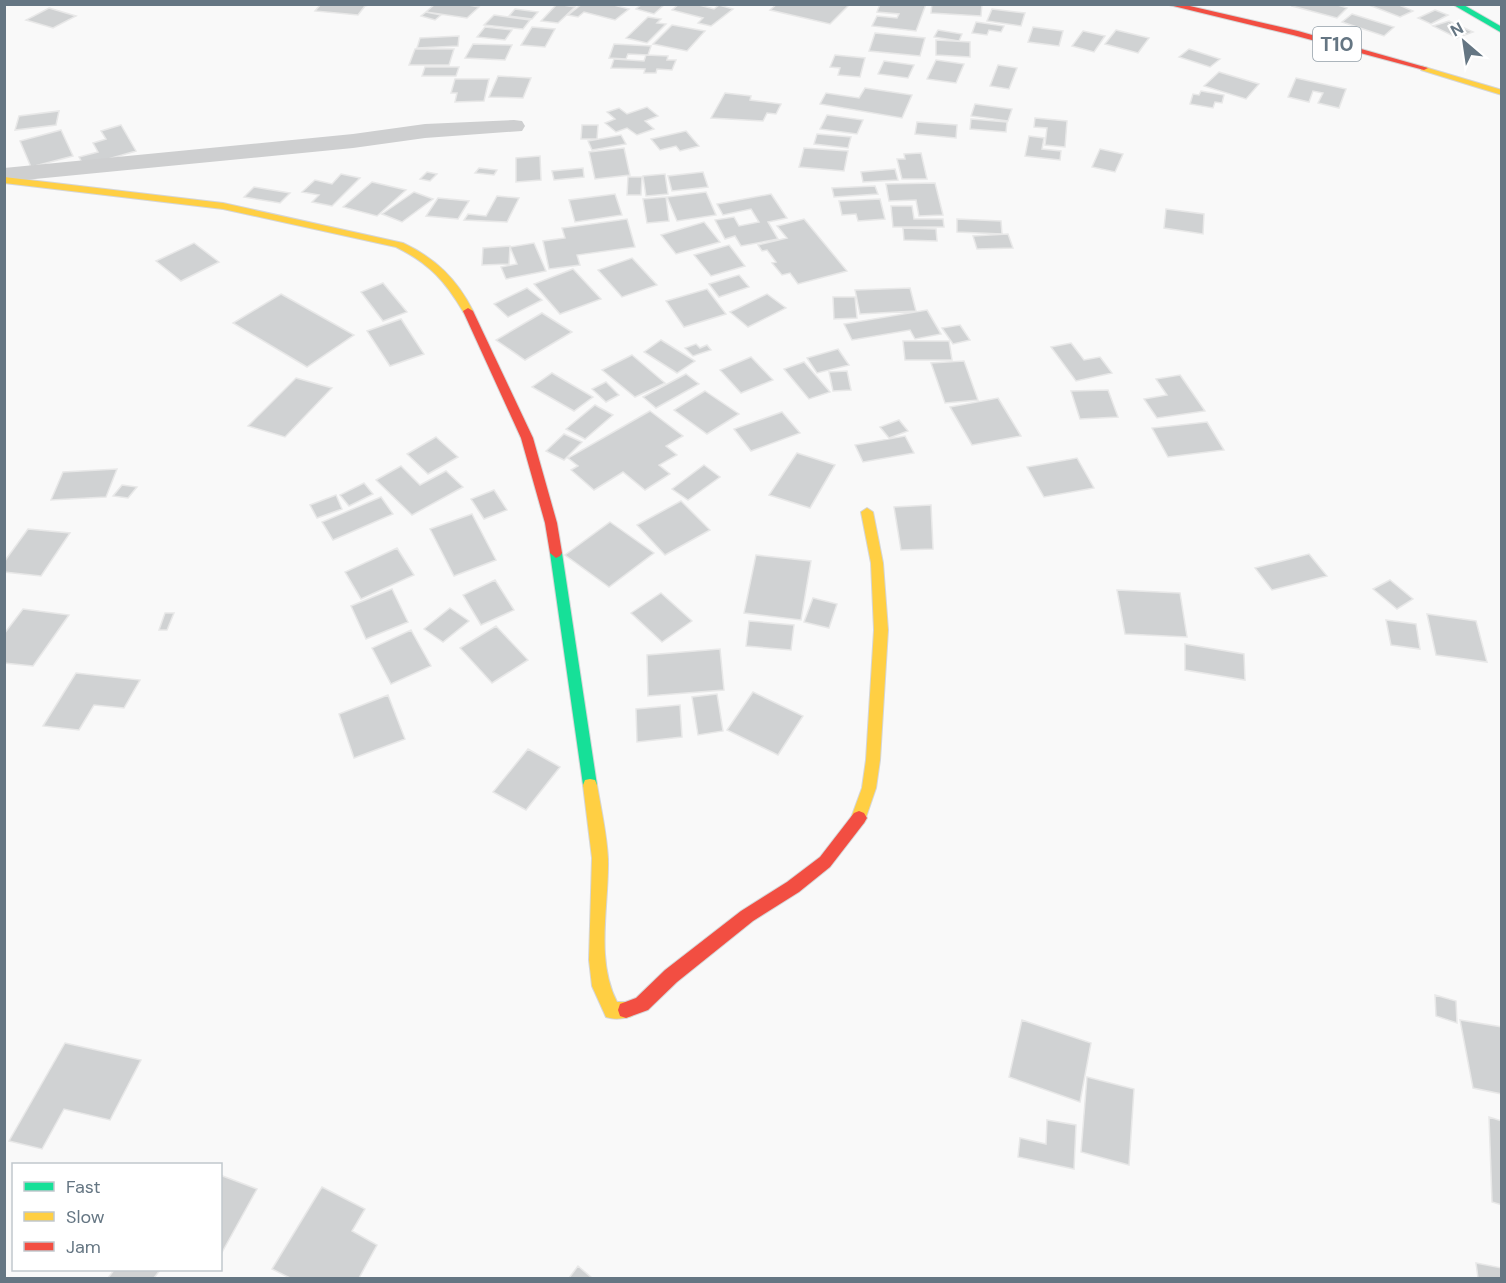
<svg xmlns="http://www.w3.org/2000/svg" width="1506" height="1283" font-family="'DM Sans',sans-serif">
<rect width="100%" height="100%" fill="#f9f9f9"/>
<path fill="#d0d2d3" stroke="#e8e8e8" stroke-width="1.5" d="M321,4H372L365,6L358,15L315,11Z
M435,4H463L479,7L467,18L426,12Z
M557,4L575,7L558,23L541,21Z
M582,4H610L629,9L615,20L584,12L578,17L568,15Z
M642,4H665L654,14L636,9Z
M679,4H695L714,9L719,5L733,9L711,26L698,23L703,18L672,10Z
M777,4H850L830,24L770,10Z
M880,4H926L916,31L872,26L877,16L897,18L899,14L877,12Z
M932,4H982L981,16L931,13Z
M1294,4H1335L1347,8L1337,18L1292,6Z
M1397,4L1413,11L1400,17L1369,5Z
M49,8L76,16L53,28L26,20Z
M515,9L538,12L532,19L509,16Z
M992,9L1025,13L1021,26L987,21Z
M1435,10L1448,15L1431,24L1418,18Z
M426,12L441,15L435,20L421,16Z
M1352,14L1394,27L1384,36L1342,22Z
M494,15L530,20L523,29L484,25Z
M648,17L661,19L657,23L666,24L647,43L626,38Z
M1449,21L1473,32L1457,38L1433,26Z
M976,22L1004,26L1001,32L989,30L987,35L972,33Z
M672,25L705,31L687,51L653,44Z
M485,27L512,30L505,40L477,37Z
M532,27L555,29L545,47L521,45Z
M1033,27L1063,31L1059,46L1028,42Z
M938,30L962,34L959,41L934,37Z
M1116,30L1149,38L1138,53L1105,44Z
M1083,31L1105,36L1094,52L1072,46Z
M875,33L925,38L920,56L869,51Z
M459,36L458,46L417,48L420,38Z
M936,40L970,42V57L936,55Z
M473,44L512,45L505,60L465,58Z
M614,44L651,46L648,55L628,54L626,59L609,58Z
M415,49H454L449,65H409Z
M1189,49L1220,59L1210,67L1179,57Z
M646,55L668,56L667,60H676L672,70L657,69L656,73H644L645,69L611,68L614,59L644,61Z
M835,55L865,58L860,77L838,75L840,68L830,67Z
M936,60L964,64L956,83L927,79Z
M884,61L914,65L908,78L878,74Z
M998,65L1017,68L1009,89L990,86Z
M425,67H459L456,76H422Z
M1219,72L1259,84L1246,99L1204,86Z
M498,76L531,78L523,98L489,97Z
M1296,78L1346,89L1339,108L1318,103L1323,93L1313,91L1309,102L1288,97Z
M455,79H489L484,101L455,102L457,93H451Z
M865,88L912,95L902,118L820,104L826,93L859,98Z
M1201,91L1224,95L1222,103L1215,102L1213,108L1190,104L1193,94L1199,95Z
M725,93L751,96L750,100L781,104L776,114L767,113L763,121L711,118Z
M975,104L1012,109L1008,121L971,116Z
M647,107L658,116L645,121L654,129L637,135L627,128L616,132L605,123L615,119L607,112L619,108L627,114Z
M59,111L56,125L15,130L19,116Z
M827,115L863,120L857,134L820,129Z
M1035,118L1067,121L1065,147L1045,145L1047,128L1034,127Z
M971,119L1007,122L1006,132L970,129Z
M917,122L957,125L956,138L915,134Z
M121,125L136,151L84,166L79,157L98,152L93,143L106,139L101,131Z
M582,125H598L597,139H581Z
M61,130L73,156L31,167L20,141Z
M686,131L699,146L680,151L676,146L660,150L651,139Z
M817,134L851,137L848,148L814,144Z
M621,135L626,144L592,150L588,141Z
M1029,136L1044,138L1042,149L1061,151L1060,160L1025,156Z
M624,148L630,175L595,179L589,152Z
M804,148L848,151L844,171L799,167Z
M1100,149L1123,154L1115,172L1092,167Z
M921,153L927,179H902L897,159H905L904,154Z
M540,156L541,180L516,182V158Z
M479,168L497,170L494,175L475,173Z
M583,168L584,177L554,180L552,171Z
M895,169L898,180L863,182L861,172Z
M427,172L437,174L430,181L420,179Z
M703,172L708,187L672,191L668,176Z
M341,174L360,178L332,206L312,202L319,195L302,192L315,180L332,184Z
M665,174L668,194L646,196L643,176Z
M628,177H642L641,195H627Z
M372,182L406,190L377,216L343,207Z
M935,183L943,215L919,216L916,200L889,201L886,184Z
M875,186L878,194L834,197L832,188Z
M254,187L290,193L280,203L244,197Z
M414,192L433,199L402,222L382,214Z
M706,192L716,215L677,221L667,197Z
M615,194L622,215L575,222L569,200Z
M771,194L787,218L768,222L778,239L741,246L735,236L725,239L715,220L734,217L739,226L759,222L751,209L723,215L717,204Z
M497,196L519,198L507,222L464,220L468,214L486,216Z
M666,197L669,221L647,223L643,199Z
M438,198L469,201L458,219L426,216Z
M880,199L885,219L858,221L856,214L842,215L839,201Z
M891,206H912L914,219H943L944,227H893Z
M1166,209L1204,214L1203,234L1164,228Z
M627,219L635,247L577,255L580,265L549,269L543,241L565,238L562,228Z
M804,219L847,271L798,284L790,273L782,275L772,263L776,262L767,250L762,251L758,245L787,238L777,226Z
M957,219L1001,221L1002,234L957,232Z
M704,222L720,242L676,254L661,235Z
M903,228L936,229L937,241L904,240Z
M1008,234L1013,248L977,249L973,236Z
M194,243L219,262L181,281L156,261Z
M534,243L546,271L506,279L501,267L517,264L510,247Z
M729,245L745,266L711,276L694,255Z
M510,246L509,264L482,265L483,248Z
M632,258L657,285L622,297L598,270Z
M573,269L601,299L560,314L534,284Z
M739,275L749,287L719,297L709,284Z
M383,283L407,312L383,321L361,292Z
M527,288L542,300L508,317L494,304Z
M910,288L916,311L860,314L855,290Z
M707,289L726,314L684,327L666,301Z
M281,294L354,335L307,367L233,323Z
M767,294L786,308L748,327L730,312Z
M833,297H855L857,318L834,319Z
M927,310L941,334L915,339L910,330L852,340L844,324Z
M542,313L572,332L525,360L496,340Z
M401,319L424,354L390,366L367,331Z
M960,325L970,340L953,344L942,328Z
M661,340L695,361L677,373L644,352Z
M903,341H949L952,360H905Z
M1071,343L1084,360L1100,357L1112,373L1076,381L1051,347Z
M696,344L700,348L707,345L711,350L693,356L685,348Z
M838,349L849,365L817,373L807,358Z
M632,355L665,383L635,397L602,370Z
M751,357L773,380L741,393L720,370Z
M964,361L978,400L945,403L931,363Z
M804,362L830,392L809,399L784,369Z
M847,371L851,390L833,391L829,372Z
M552,373L593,397L574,411L532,387Z
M686,374L699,384L656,408L643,397Z
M1180,375L1205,411L1157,418L1144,399L1167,395L1156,379Z
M296,378L332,388L285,437L248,426Z
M606,382L619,395L606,402L592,389Z
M1108,390L1118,417L1080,419L1071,391Z
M705,391L739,414L707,434L674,410Z
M998,398L1021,436L972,445L950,407Z
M595,405L613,415L585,439L566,429Z
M650,411L683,436L666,446L677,455L659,465L670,474L645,490L623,472L594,490L571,470L578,466L568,458Z
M782,412L800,433L751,451L734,429Z
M899,420L908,431L889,438L880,427Z
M1207,422L1224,450L1168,457L1152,428Z
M564,434L582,442L564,460L546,451Z
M905,436L914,453L863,462L855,445Z
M436,437L458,457L428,474L407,454Z
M797,453L835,465L810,508L769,495Z
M1077,458L1094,488L1044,497L1027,467Z
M704,465L720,477L688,500L672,489Z
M401,466L420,485L446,471L463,487L412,515L376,480Z
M117,469L106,497L51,500L63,472Z
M364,483L373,494L349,506L340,495Z
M122,485L137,487L128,498L113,496Z
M494,490L507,510L484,519L471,499Z
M336,495L342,509L317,518L310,505Z
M381,497L393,514L333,540L322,522Z
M681,501L710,530L665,555L637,525Z
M931,505L933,549L901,550L894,507Z
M472,514L496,560L454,576L430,529Z
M610,522L654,553L609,587L565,555Z
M28,529L70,533L41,576L4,572V562Z
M397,548L414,575L361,599L345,572Z
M1309,554L1327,576L1272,590L1255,568Z
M756,555L811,561L801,620L744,613Z
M495,580L514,610L481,625L463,595Z
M1390,580L1413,599L1397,609L1373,589Z
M392,589L408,622L366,639L351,606Z
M1117,590L1180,593L1187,637L1125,634Z
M661,593L692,621L662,642L631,613Z
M813,598L837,604L829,628L804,622Z
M450,608L469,621L443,642L424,629Z
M23,609L69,615L33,666L4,663V634Z
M165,613H174L167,630H159Z
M1427,614L1476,621L1487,662L1436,655Z
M1386,620L1416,624L1420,649L1391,645Z
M749,621L794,625L791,650L746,646Z
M496,626L528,660L492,683L460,648Z
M411,630L431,666L391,684L372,648Z
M1185,644L1244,654L1245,680L1185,670Z
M720,649L724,690L648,696L647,655Z
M76,673L140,680L124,708L94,705L79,730L43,726Z
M753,692L803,716L778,755L727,730Z
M717,694L723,731L698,735L692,697Z
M388,695L405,739L354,758L339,714Z
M680,705L682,737L637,742L636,709Z
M528,749L560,767L526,810L493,792Z
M1435,995L1456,1001L1457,1023L1436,1016Z
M1022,1020L1091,1043L1080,1102L1009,1077Z
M1460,1020L1502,1027V1094L1473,1088Z
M65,1043L141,1060L110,1120L64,1109L42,1149L9,1141Z
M1087,1077L1134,1089L1129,1165L1081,1152Z
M1489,1117L1502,1121V1205L1492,1202Z
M1047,1120L1076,1125L1074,1169L1018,1157L1020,1138L1046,1144Z
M220,1175L257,1189L220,1256Z
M322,1187L365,1209L352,1231L377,1245L359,1278H290L272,1269Z
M1476,1263L1502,1268V1278H1478Z
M578,1266L592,1278H569Z
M114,1270H160L154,1278H108Z"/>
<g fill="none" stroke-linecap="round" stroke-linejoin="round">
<g stroke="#d5d6d7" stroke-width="2">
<path id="fast" d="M1452,4H1462L1502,27V33Z
M556,548L562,553L597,785L595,790L590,791L585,790L583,785L550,553Z"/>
</g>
<g stroke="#d5d6d7" stroke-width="2">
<path id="slow" d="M1421,66L1502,90V95L1421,70Z
M4,177L223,203L403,243C435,258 457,279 473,311L468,314L464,313C445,281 430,264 396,247L223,209L4,183Z
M867,508L873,512L883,563L888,630L880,760L876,788L864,823L859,825L854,823L851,818L862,788L866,760L874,630L871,563L861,512Z
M590,779L595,780L597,785C601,809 607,835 608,859C609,906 595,959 617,1002H626L632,1004L634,1010L632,1016C623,1019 615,1020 606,1017L592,986L589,960L592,858L583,785L585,780Z"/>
</g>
<g stroke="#d5d6d7" stroke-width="2">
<path id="jam" d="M1165,4H1181L1298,31L1428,68L1424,70L1293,35Z
M468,308L473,311L533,438L557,523L562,553L560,556L556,558L550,553L545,523L521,438L463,311Z
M859,811L864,813L867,818L864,823L830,867L799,892L753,921L677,982L648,1010L626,1018L620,1016L618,1010L620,1004L636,998L665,970L741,911L787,882L820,857L854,813Z"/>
</g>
<path fill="#cecfd0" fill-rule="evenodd" d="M514,120L522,121L525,126L522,131L425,138L353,148L4,182V168L353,134L425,124Z"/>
<use href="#fast" fill="#16e098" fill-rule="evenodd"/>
<use href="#slow" fill="#ffcf43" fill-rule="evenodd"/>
<use href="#jam" fill="#f24e42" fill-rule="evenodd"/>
</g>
<g text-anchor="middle" stroke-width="6" stroke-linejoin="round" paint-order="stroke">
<rect fill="#fff" stroke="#939fa8" stroke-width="1.5" x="1313" y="27" width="48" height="34" rx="4.5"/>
<g font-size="20" font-weight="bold" fill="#657683">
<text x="1337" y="51">T10</text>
</g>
</g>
<rect width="1506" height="1283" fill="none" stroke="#657683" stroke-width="12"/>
<rect x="12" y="1163" width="210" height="108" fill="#ffffff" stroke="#c1c8cd" stroke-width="1.5"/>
<rect x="24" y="1182" width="30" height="9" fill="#16e098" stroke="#c1c8cd" stroke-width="1.5"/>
<text x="66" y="1193" font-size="18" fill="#657683">Fast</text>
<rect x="24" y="1212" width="30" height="9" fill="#ffcf43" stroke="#c1c8cd" stroke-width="1.5"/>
<text x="66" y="1223" font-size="18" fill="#657683">Slow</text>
<rect x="24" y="1242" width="30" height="9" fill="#f24e42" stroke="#c1c8cd" stroke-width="1.5"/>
<text x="66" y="1253" font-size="18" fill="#657683">Jam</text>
<g transform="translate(1464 42) rotate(331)" stroke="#ffffff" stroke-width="4.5" paint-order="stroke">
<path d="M0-4.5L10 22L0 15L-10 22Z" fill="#657683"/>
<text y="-9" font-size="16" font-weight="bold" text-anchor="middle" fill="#657683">N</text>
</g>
</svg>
